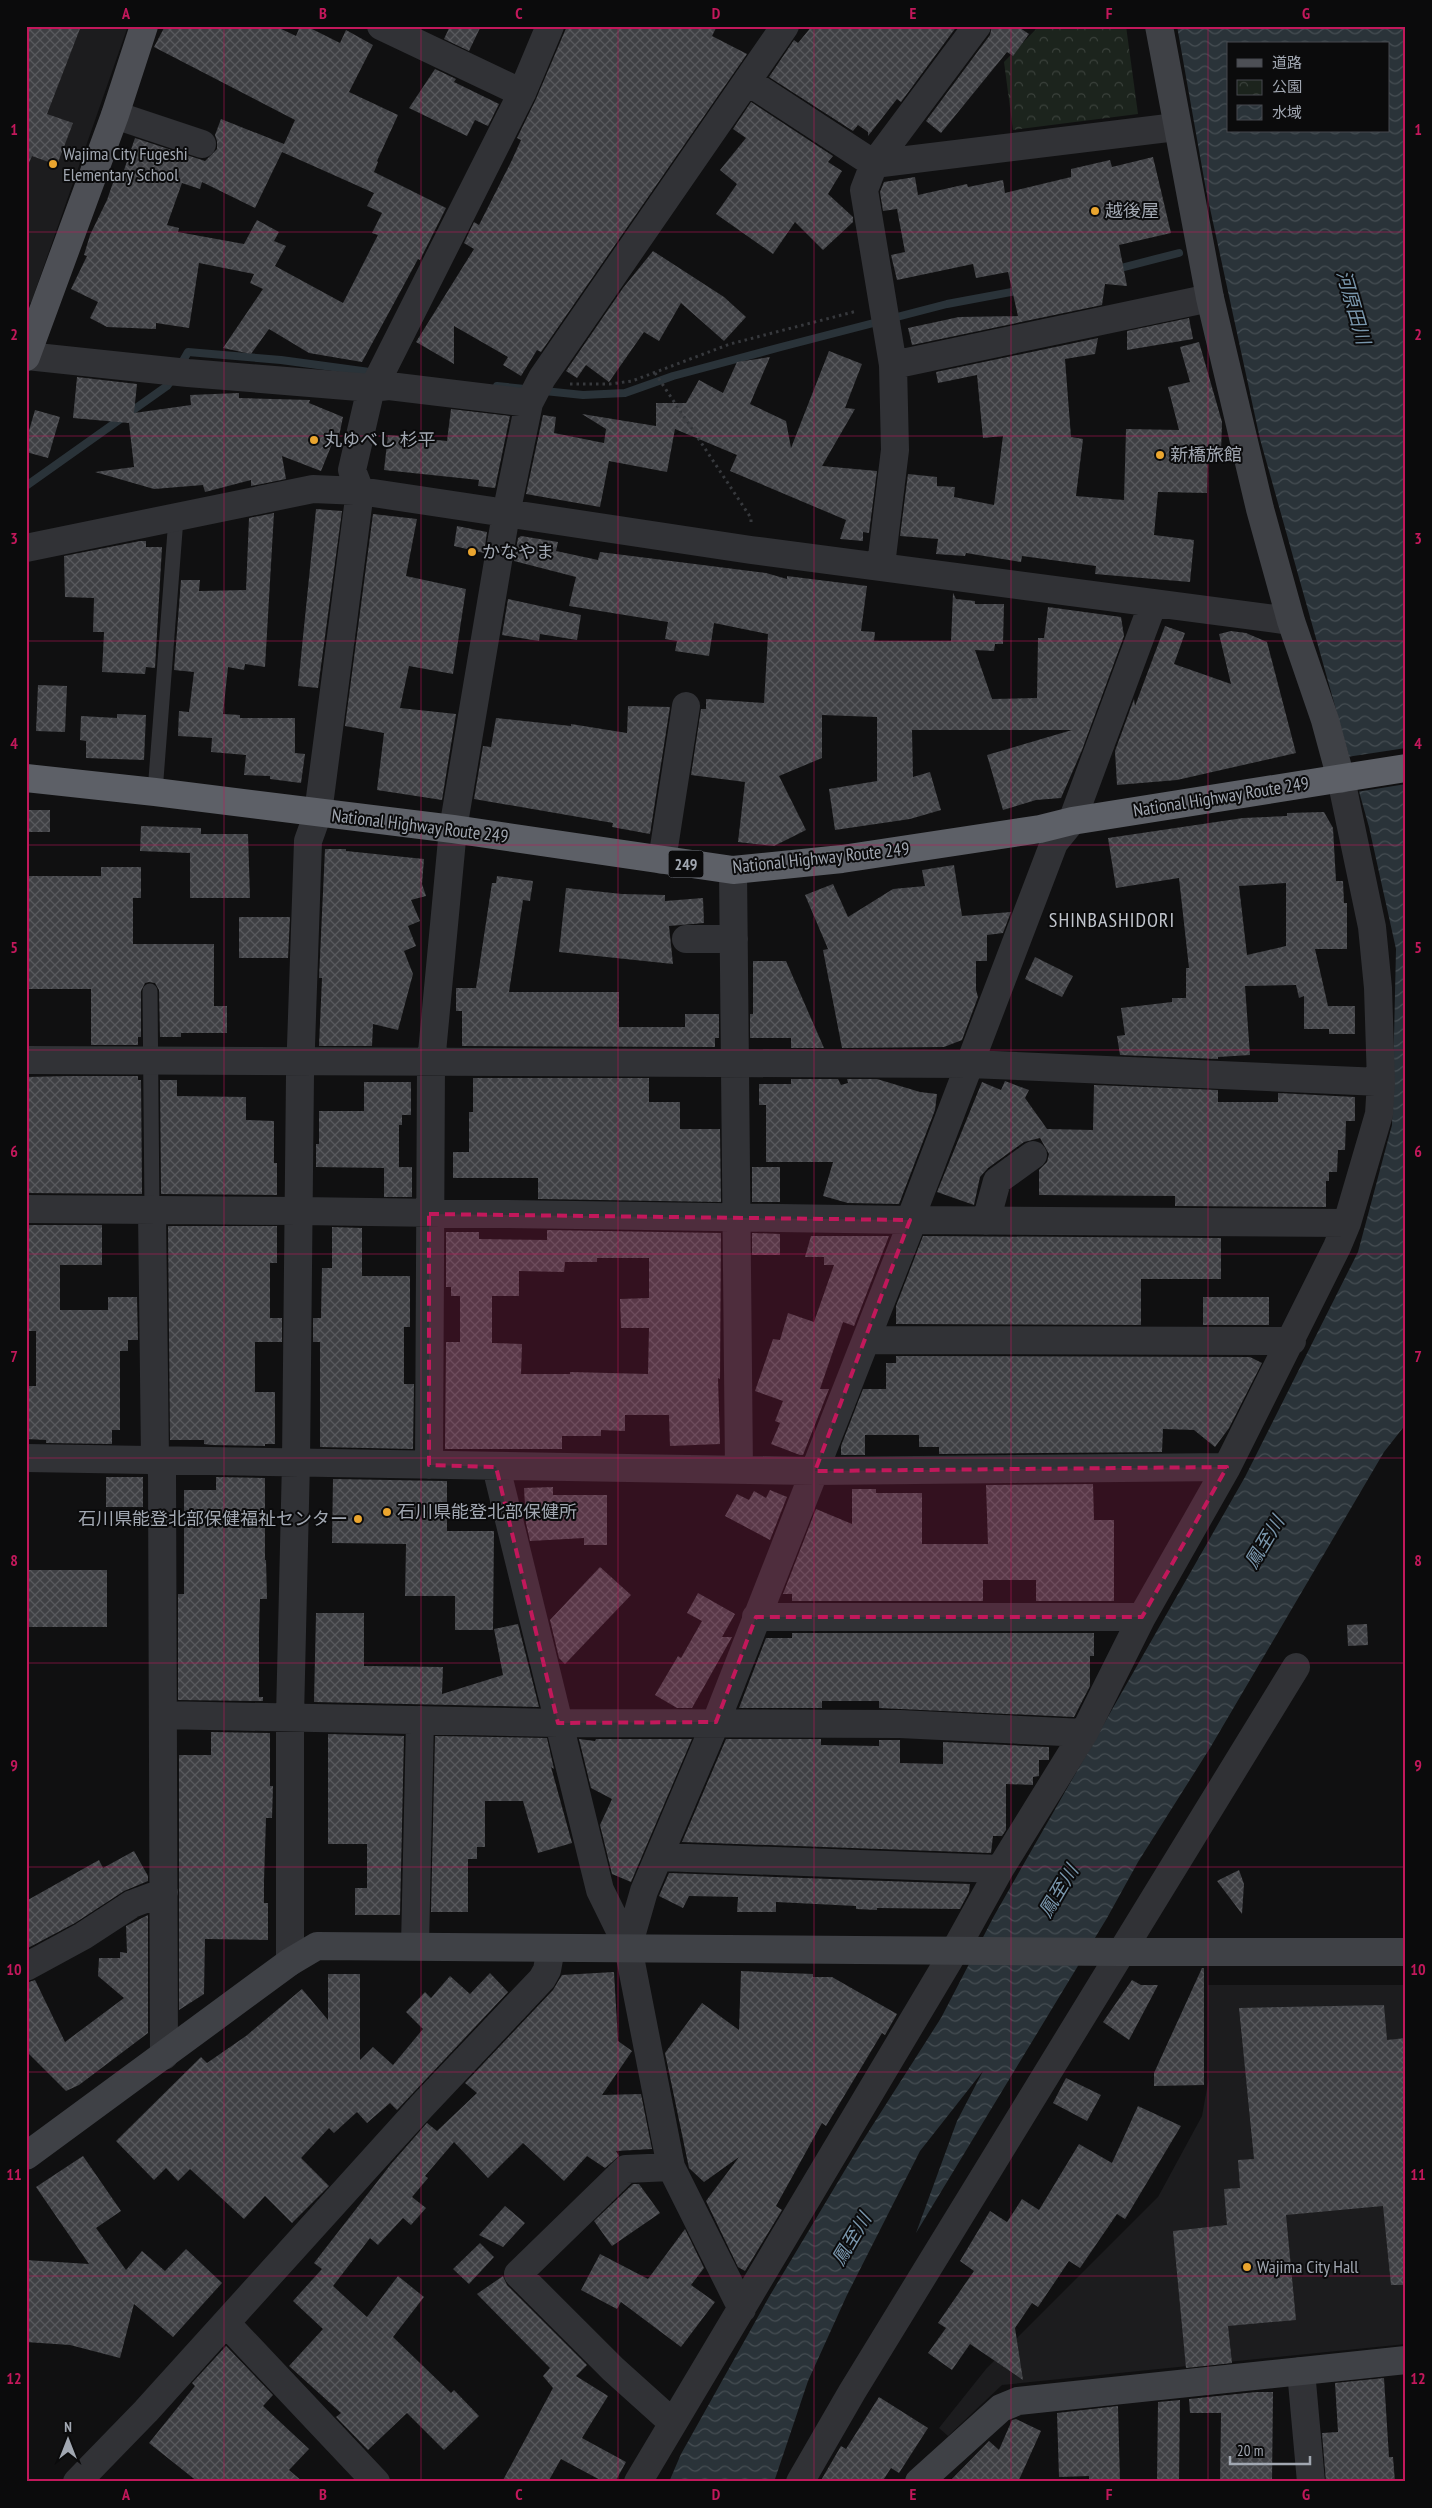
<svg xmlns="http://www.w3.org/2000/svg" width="1432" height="2508" font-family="'PT Sans Narrow','Noto Sans JP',sans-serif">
<defs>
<pattern id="park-crowns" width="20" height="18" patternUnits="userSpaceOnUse" patternTransform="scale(1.25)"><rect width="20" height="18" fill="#1c241d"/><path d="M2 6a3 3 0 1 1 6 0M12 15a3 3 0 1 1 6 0" fill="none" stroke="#3a413b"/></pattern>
<pattern id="water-waves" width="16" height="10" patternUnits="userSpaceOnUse" patternTransform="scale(1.25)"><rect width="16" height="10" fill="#2a3339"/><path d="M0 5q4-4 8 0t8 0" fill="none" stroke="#464e53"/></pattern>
<pattern id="building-cross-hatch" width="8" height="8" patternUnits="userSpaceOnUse" patternTransform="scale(1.25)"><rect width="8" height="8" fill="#3f4044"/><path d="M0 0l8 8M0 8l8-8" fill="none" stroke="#58595d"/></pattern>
</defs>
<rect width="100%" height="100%" fill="#101011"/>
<path fill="#1c1c1e" d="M26,26H128L31,303L26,301Z
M1208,1985H1406V2344L1002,2385L948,2436L939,2428L986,2369L1158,2197L1202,2116L1209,2077Z"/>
<path fill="url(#park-crowns)" d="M1039,26H1126L1138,114L1013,130L1004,62Z"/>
<path fill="url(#water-waves)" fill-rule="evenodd" d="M1177,26H1406V1424L1384,1452L1210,1748L1138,1862L1107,1918L916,2233L957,2121L983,2071L920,2151L847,2295L808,2381L774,2482H669L681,2454L769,2297L860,2145L941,2018L994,1916L1245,1477L1358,1252L1392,1125L1396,949L1369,827L1260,439L1206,190ZM1228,44H1388V131H1228Z"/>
<path fill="#101011" d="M1406,748V784L1356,792L1347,757Z"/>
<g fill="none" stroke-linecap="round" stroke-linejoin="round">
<path stroke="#2a3339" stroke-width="8" d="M1113,270L1179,253
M180,366L188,352L281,360L377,373
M497,386L583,395L625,393L673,376L781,347L947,304L1022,290
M26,486L167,386L173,378"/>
</g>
<path fill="url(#building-cross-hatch)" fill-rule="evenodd" d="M26,26H81L47,114L73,123L57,165L32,156L28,165L26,164Z
M165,26H275L296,36L300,26H306L340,43L346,30L373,45L349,92L398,115L377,161L378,162L374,172L446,208L420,260L418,259L362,362L309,353L269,329L251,354L223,348L263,289L250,283L254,274L199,263L189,328L156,323V329L107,327L90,318L98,302L71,289L87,256L84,255L90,235L107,200L117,171L123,173L135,138L205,161L217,149V141L215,135L221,119L284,144L295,120L154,47ZM282,152L374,193L367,206L382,213L372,233L378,235L343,303L275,266L286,246L274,241L279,232L257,220L244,244L178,232L179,228L167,225L182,183L200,189L202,182L255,208Z
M450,26H481L469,51L444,39Z
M567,26H717L712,36L747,54L541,352L537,350L521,376L503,365L508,357L454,326V364L416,342L474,249L464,243L474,222L479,225L512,160L521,140L517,138L536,99Z
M812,26H957L901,102L897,99L868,136V132L858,125L853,131L769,77L794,40L798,43Z
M992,26H1017L1029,34L1013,56L1007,52L941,133L926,121L990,35Z
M435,69L456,79L454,82L499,104L488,126L475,120L467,136L409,108Z
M751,102L833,156L828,162L842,171L828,194L853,217V222L823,250L795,222L773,254L716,214L737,184L720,170L746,138L733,129Z
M1153,157L1171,233L1119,245L1127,286L1105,284L1102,305L912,345L908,328L959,317L1018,316L1008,272L976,278L973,264L897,280L891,255L905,252L897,209L883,211L880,192L884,182L915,177L918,195L967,184L968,187L1003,180L1005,193L1071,177V169L1110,160L1112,167Z
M653,251L724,297L746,317L724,341L681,303L659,341L644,332L609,382L586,365L577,378L566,371L623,288Z
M1189,318L1193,339L1127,350V331Z
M1098,338L1095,354L1065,359L1071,437L1083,439L1076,496L1124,500L1126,429L1179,430L1168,387L1190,382L1180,347L1199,342L1222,422L1221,452H1208L1207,493L1158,492L1154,535L1194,540L1190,582L1095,574L1096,566L1022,556L1021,562L966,553L965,556L936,554L938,539L900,536L908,474L937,477V486L955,487L954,497L994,505L1003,436L983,438L977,375L938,383L936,372Z
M829,351L862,364L845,408L855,409L822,466L877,471L869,533L863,532V541L840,539L846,520L730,471L737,455L675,429L667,472L609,461L600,507L526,494L543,415L556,417L554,433L604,443L606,429L582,414L656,426V403H686L699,380L723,393L737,362L770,357L750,404L786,421L791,448Z
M77,377L137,384L134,413L191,405L190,395L239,393V398L310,400L309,403L343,417L337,446L332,444L321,471L282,456L286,479L251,486V480L205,492L203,485L154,489L95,472L134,467L129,423L73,418Z
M451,409L510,416L495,488L478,486L479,480L384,470L388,435L447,441Z
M35,410L60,417L48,458L26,452V441Z
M316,509L342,511L318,688L298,686Z
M274,513L265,667L245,664L244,670L228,667L223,714L240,715V718H295V753L305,754L301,783L270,779V776L244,775L246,755L211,752L212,738L178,736L179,711L189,712L194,672L174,670L181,580H200L199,591L246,590L249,518Z
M373,514L417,519L406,576L466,589L453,674L409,666L400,708L456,714L442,800L377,790L384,733L345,726Z
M457,526L487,532L484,553L454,546Z
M521,536L558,542L556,551L598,560L600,552L766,573L787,579V576L867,586L861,631L875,632L874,641H951L953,593L956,599L975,601V604H1004L1003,644H995L994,651L975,650L992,699L1037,698L1038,638H1044L1048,607L1121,617L1124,636L1082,750L1061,798L1036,800L1003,810L987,755L1072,730H912L913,777L930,772L941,810L910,819L835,830L829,789L877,781V717L822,715V758L779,776L806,830L774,846L738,842L745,782L691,775L701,709H706V699L764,703L768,634L714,623L709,656L675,651L677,641L665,639L668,622L569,606L576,577L514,561L518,538Z
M140,541H146V547H162L155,668L146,667L145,674L102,672L104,632H93L94,598L65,597L64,556Z
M508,599L581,615L577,640L540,634L539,641L502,635Z
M1165,626L1185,633L1174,664L1231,684L1219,634L1231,631L1246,633L1267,642L1296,753L1177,780L1117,785L1115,751L1134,699L1135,706Z
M38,685L67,686L65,732L36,731Z
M628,706L670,707L650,834L612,827L613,823L474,799L483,746L491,747L496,718L571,726V724L627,733Z
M117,714L146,715L144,760L86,758V741L80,740L81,716L117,718Z
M26,810H50V832H26Z
M1324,812L1333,828L1336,881H1343L1344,903H1347V949H1315L1328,1006H1355V1034H1329V1029H1304V996L1299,998L1296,985L1245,986L1250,1055L1218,1057V1059L1120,1055L1117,1036L1125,1035L1121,1008L1172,1002V998H1186V968H1189L1179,878L1116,888L1108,838L1243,818L1287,816V813ZM1286,883V946L1247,955L1239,886Z
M141,826L201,828V834H248L250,898H190V853L140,851Z
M325,849H346V851L424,859L422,884L426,896L411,900L420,921L408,926L416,946L404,951L413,974L398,1030L373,1024L372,1046H319L322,978H319Z
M954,865L962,916L1011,912L1003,933L987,935V961H976V990L978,997L962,1040L944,1047L842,1048L823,950L828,949L805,895L833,884L848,917L893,889L925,886L922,870Z
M101,867H141V898H133V944H214V1006H227V1033H181V1037H160L159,990L155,983L149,982L145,983L141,991V1037H138V1045H91V989H26V876H101Z
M497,876L533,881L530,901L523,900L509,992H619V1027H685V1014H719V1038H715V1047L462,1046V1011H456V988H476L492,883H496Z
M566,888L622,894L665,895V901L703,898L704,923L669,926L673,964L559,952Z
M239,917H290L288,958H239Z
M1035,957L1073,976L1062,997L1025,979Z
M753,961H786L824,1048H791V1038H750V1014H753Z
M70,1076H138V1080H141L142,1194L26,1193V1077Z
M473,1078H649V1102H680V1129H720L721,1202L538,1199V1178H453V1152H469V1112H473Z
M791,1079H838L841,1085L848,1083L847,1079H877L920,1092L937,1094L935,1110L899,1204L848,1203L823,1196L833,1162H766V1105H759V1084H791Z
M160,1080H177V1096L246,1097V1120L274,1121V1163H277V1195L161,1194Z
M1005,1081L1029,1090L1025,1098L1047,1129L1093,1130L1094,1085L1218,1090V1102H1278V1093L1355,1097V1121H1346L1345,1150H1338L1337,1172H1329V1181H1326V1207L1175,1206V1196L1039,1195V1170L1047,1162L1049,1154L1040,1138L1024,1142L988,1168L980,1177L974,1205L937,1192L982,1082L1001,1090Z
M364,1082H411V1115H402V1125H399V1167H412V1197H384V1168L316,1167V1144H319V1111H364Z
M752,1167H780V1202H752Z
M26,1225H102V1265H60V1310H108V1297H137L138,1340H128V1351H120V1430H112V1444L46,1443V1440L26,1439V1386H36V1331H26Z
M168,1226H277V1263H270V1318H282V1342H255V1392H275V1444H265V1446L211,1445L204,1444V1440H170Z
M332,1227L362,1228V1276H410V1327H404V1384H414L413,1449L320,1447V1342H313V1318H321L322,1268H332Z
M547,1230L721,1233L720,1379L718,1378L720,1444L670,1446L669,1415H625V1431L601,1430V1436H562V1449H445L446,1342H460V1296H451V1287H446V1232H479V1239L547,1240ZM597,1258H649V1298L620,1299L621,1328H649L648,1374L570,1372V1374H521L522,1344L492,1343V1296H519V1271L564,1272L565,1262H597Z
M752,1233L780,1234V1255H752Z
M811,1236H889L854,1326L843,1322L820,1389H829L803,1455H800L771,1444L780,1423L775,1421L783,1401L755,1391L773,1339L780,1340L788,1313L814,1322L834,1265H824V1257H805Z
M923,1236L1221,1238V1279H1141V1325L896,1324V1306Z
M1203,1297H1269V1325H1203Z
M896,1356L1250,1357L1262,1363L1229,1428L1215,1447L1194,1430L1163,1429L1162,1452L939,1454V1447H919V1435H865V1455H841V1446L863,1389H886V1363H896Z
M106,1477H143V1507H106Z
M216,1477L265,1478V1560H266L267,1599H260L259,1634V1697H263V1701L178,1700V1594H184V1490H216Z
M333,1479L447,1481V1531H494L493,1630H455V1596H405L406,1544L332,1543Z
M1093,1484L1094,1520H1114V1601H1036V1580H983V1601H792V1594H783L816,1509L852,1524V1489H876V1493H922V1544H988L986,1485Z
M553,1487V1495H607V1545H584V1538L530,1541L526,1523L524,1488Z
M770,1490L787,1497L770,1540L725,1516L737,1494L749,1500L754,1491L766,1498Z
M600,1567L631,1595L565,1664L559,1658L550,1620Z
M26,1570H107V1627H26Z
M698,1593L735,1614L722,1637H732L692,1708H677L655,1695L678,1656L681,1658L702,1621L687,1613Z
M316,1613H364V1666L443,1667L442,1694L503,1675L494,1629L518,1624L539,1707L314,1702Z
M1367,1624L1368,1645L1348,1646L1347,1625Z
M792,1633H1094V1656H1090V1686L1074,1717L879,1708V1701H822V1708H739L766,1638H792Z
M211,1732L270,1733V1786H273L272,1818H266L264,1881V1903H268V1940L205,1939L204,1994L179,2010V1755H211Z
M328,1734L404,1736L400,1915H355V1888H367V1844H328Z
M435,1736L547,1738L554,1769L551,1767L572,1843L538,1853L523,1801H485V1847H477V1859H468V1912H431Z
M579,1739L595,1741L596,1739H692L631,1882L612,1874L600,1825L612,1799L591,1788Z
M726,1739H821V1745L879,1746V1740H900V1763L943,1764V1742L1049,1747V1760H1039V1776L1033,1777V1785L1006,1784V1830L1002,1836H993L991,1853L682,1842Z
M134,1851L148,1876V1881L124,1891L75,1923L26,1949V1901L99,1860L103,1868Z
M1239,1870L1244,1884L1242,1914L1217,1881Z
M669,1873L970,1884L969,1892L960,1909L877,1908V1910L856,1909V1906L776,1902V1912H737L738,1897L689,1896L683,1908L659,1896Z
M148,1915V2033L79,2085L66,2091L26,2051V1983L35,1980L65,2042L124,1998L98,1976L99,1958H120V1952L127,1953L126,1926Z
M1202,1968H1204V2085L1154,2086V2073Z
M741,1971L813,1974V1977H832L897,2014L885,2035L882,2033L826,2126L822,2123L776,2206L782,2210L745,2271L738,2267L706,2201L739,2157L704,2182L689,2168L665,2053L702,2003L739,2030Z
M614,1972L618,2041L632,2051L602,2095L641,2094L652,2149L616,2151L619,2156L605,2168L587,2156L564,2181L523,2143L488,2178L454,2142L425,2176L428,2178L412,2197L426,2208L411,2225L403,2218L378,2245L370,2238L333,2286L367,2317L398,2276L424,2297L393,2337L451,2393L454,2390L479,2416L444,2450L407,2413L368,2450L336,2417L341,2413L289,2366L323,2329L293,2301L322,2269L314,2263L391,2164L427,2123L437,2131L477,2093L465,2083L553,1990L562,1975Z
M490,1973L508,1992L397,2110L390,2103L367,2123L357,2112L334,2133L329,2128L301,2158L329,2186L292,2223L265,2196L244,2219L190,2169L178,2181L166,2168L154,2180L116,2141L201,2057L207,2063L246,2036L302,1989L328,2020V1974H360V2060L373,2047L393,2065L423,2029L406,2012L425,1992L431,1998L450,1976L470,1994Z
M1132,1980L1141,1985H1158L1129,2040L1103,2022Z
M1384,2005L1387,2040L1406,2038V2285H1391L1383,2206L1286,2215L1296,2320L1228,2326L1232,2363L1186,2368L1173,2231L1227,2225L1224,2189L1240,2188L1238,2160L1254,2159L1239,2008Z
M1066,2078L1101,2095L1087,2121L1053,2103Z
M1138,2106L1181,2126L1125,2219L1117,2214L1080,2268L1069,2261L1038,2307L1032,2303L1015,2328L1023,2380L970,2344L952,2370L928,2353L946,2328L938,2323L974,2271L960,2261L990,2211L1007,2222L1022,2199L1039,2210L1079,2144L1112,2163Z
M83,2156L121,2211L96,2228L126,2270L142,2251L165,2271L186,2249L222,2283L173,2337L134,2304L120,2358L70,2345L26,2342V2260L89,2264L36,2187Z
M633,2184H639L660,2213L612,2246L594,2221Z
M505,2206L525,2223L503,2247L479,2235Z
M685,2229L704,2268L691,2285L715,2302L681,2347L621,2302L617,2309L581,2290L600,2254L648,2279Z
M480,2243L494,2257L469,2284L453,2269Z
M503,2276L507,2285L587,2365L576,2376L608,2396L582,2438L626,2462L615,2482H604L561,2459L548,2482H502L553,2388L543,2376L550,2368L477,2294Z
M226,2346L273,2395L263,2406L309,2449L289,2470L303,2482H198L149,2443L195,2386L192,2383Z
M1384,2378L1389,2457H1393L1395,2482H1326L1322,2433L1338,2432L1335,2383Z
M1256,2392H1273L1272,2482H1220L1221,2413H1190L1189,2399Z
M879,2397L928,2428L899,2473L891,2468L882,2482H820L841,2446L846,2449Z
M1180,2400L1179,2482H1157L1158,2402Z
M1118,2406L1120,2482H1089V2476L1059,2477L1057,2413Z
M1016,2419L1041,2431L1018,2482H949L989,2441L999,2450L1012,2420Z"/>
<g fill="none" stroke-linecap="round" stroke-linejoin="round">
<path stroke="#37393d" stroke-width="3" stroke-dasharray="2.5 4" stroke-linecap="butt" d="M655,373L751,518V523
M570,384H610L632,381L730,344L857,311"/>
<path stroke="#313236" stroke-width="15" d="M155,792L176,518
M150,991L152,1210"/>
<path stroke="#313236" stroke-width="28" d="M381,26L522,93
M747,81L874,164L1176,127
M115,115L202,144
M27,356L188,373L371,388L389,386L529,403
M893,365L1210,298
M26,548L313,489L360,491L751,550L1291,621
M881,565L895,450L893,365L864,190L874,164L977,26
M662,860L686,706
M733,870L739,1470
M686,939H734
M26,1060L970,1064L1381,1082
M26,1209L300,1211L910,1220L1347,1223
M152,1210L155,1459L162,1471L164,2056
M986,1221L997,1181L1033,1155
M867,1340L1292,1341
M26,1458L815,1471L1227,1467
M429,1465L431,1063L453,829L506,514L529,403L542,378L785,26
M496,1467L600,1890L628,1947L671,2167L742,2309
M756,1617H1142
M163,1715L558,1723L900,1724L1084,1733
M660,1857L1000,1869
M415,1946L420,1720
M628,1947L644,1891L716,1722L909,1230L910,1220L1054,843L1072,821L1153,603
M290,1962V1717L296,1461L300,1075L308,841L318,813L360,491L352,470L371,388L377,381L522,93L550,26
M26,1967L83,1936L132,1904L164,1892
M671,2167L626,2169L518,2274L613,2369L673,2423
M226,2323L376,2482
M1301,2371L1311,2482
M77,2482L146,2411L421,2107L542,1979L547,1970L551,1948
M638,2482L955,1950L1000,1869L1084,1733L1142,1617L1227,1467L1337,1247L1347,1223L1379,1114L1381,1082L1378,988L1372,927L1341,779
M800,2482L852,2392L1296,1667"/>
<path stroke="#3f4146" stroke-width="28" d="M1159,26L1210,298L1260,509L1291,621L1325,720L1341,779
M26,2156L290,1962L317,1946L1121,1952H1406
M919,2482L1001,2408L1018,2401L1406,2360"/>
<path stroke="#4d4f55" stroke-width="28" d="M26,357L115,115L144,26"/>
<path stroke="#5d6067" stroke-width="28" d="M26,778L155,792L453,829L733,870L842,859L1040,829L1072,821L1406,768"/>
</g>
<path fill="#c2185b" fill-opacity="0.2" stroke="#c2185b" stroke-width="4" stroke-dasharray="10 6" stroke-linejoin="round" d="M429,1214L910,1220L815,1471L1227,1467L1142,1617H756L716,1722L558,1723L496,1467L429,1465Z"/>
<path fill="none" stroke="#c2185b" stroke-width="1" stroke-opacity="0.55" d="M224,26V2482M421,26V2482M618,26V2482M814,26V2482M1011,26V2482M1208,26V2482M26,232H1406M26,436H1406M26,641H1406M26,845H1406M26,1050H1406M26,1254H1406M26,1458H1406M26,1663H1406M26,1867H1406M26,2072H1406M26,2276H1406"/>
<g fill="#eaa52f" stroke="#0b0b0c" stroke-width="2">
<circle cx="53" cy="164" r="5"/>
<circle cx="1095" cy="211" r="5"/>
<circle cx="314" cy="440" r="5"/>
<circle cx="1160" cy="455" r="5"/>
<circle cx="472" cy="552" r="5"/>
<circle cx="387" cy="1512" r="5"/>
<circle cx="358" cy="1519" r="5"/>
<circle cx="1247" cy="2267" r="5"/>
</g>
<g text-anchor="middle" stroke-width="4" stroke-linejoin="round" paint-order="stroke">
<rect fill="#0b0b0c" stroke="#747880" stroke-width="1" x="668.5" y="850.5" width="35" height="27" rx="4"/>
<g font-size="16" font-weight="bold" fill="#a1a7b1">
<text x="686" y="870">249</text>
</g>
<g font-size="18" fill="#a1a7b1" stroke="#0b0b0c" text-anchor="start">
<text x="63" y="160">Wajima City Fugeshi<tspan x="63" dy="21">Elementary School</tspan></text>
<text x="1105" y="217">越後屋</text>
<text x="324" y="446">丸ゆべし 杉平</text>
<text x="1170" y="461">新橋旅館</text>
<text x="482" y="558">かなやま</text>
<text x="397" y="1518">石川県能登北部保健所</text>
<text x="348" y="1525" text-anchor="end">石川県能登北部保健福祉センター</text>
<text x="1257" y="2273">Wajima City Hall</text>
</g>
<g font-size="18" fill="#a1a7b1" stroke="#0b0b0c">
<text transform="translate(1221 797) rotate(-9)" y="6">National Highway Route 249</text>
<text transform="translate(420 826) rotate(7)" y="6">National Highway Route 249</text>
<text transform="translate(821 858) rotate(-6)" y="6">National Highway Route 249</text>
</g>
<g font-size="19" font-style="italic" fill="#7996ac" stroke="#0b0b0c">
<text transform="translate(1354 307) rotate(74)" y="7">河原田川</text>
<text transform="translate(1264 1542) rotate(-59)" y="7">鳳至川</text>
<text transform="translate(1058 1891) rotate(-59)" y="7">鳳至川</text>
<text transform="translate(851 2239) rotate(-59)" y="7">鳳至川</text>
</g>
<g font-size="20" letter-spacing="1" fill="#c2c6ce" stroke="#0b0b0c">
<text x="1112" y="927">SHINBASHIDORI</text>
</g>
</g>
<rect width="1432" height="2508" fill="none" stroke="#0b0b0c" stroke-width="55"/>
<rect x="1227" y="42" width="162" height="90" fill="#0b0b0c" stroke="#47494e"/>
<rect x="1237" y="59" width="25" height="8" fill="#4d4f55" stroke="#47494e"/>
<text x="1272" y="68" font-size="15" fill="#a1a7b1">道路</text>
<rect x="1237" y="80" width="25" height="15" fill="url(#park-crowns)" stroke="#47494e"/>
<text x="1272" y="92" font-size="15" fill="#a1a7b1">公園</text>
<rect x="1237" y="105" width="25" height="15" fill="url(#water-waves)" stroke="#47494e"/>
<text x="1272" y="118" font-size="15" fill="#a1a7b1">水域</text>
<g transform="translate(68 2440)" stroke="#0b0b0c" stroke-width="4" paint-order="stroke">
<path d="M0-4L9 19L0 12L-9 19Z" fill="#a1a7b1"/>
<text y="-8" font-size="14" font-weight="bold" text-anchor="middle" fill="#a1a7b1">N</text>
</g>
<path d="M1230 2456v8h80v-8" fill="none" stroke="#a1a7b1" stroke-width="2.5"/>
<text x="1237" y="2456" font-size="15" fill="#a1a7b1" stroke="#0b0b0c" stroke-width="4" paint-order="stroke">20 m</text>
<rect x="28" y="28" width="1376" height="2452" fill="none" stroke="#c2185b" stroke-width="2"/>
<g font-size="16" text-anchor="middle" font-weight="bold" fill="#c2185b">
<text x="126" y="19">A</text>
<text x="323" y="19">B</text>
<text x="519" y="19">C</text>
<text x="716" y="19">D</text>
<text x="913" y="19">E</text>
<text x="1109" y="19">F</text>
<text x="1306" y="19">G</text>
<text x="14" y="135">1</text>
<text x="1418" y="135">1</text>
<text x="14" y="340">2</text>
<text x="1418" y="340">2</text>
<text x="14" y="544">3</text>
<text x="1418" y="544">3</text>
<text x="14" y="749">4</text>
<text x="1418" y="749">4</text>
<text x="14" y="953">5</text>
<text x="1418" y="953">5</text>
<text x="14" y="1157">6</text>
<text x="1418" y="1157">6</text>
<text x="14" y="1362">7</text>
<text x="1418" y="1362">7</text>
<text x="14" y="1566">8</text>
<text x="1418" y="1566">8</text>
<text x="14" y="1771">9</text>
<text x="1418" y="1771">9</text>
<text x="14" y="1975">10</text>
<text x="1418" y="1975">10</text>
<text x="14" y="2180">11</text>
<text x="1418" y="2180">11</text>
<text x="14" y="2384">12</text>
<text x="1418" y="2384">12</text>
<text x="126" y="2500">A</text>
<text x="323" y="2500">B</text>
<text x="519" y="2500">C</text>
<text x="716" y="2500">D</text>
<text x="913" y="2500">E</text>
<text x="1109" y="2500">F</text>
<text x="1306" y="2500">G</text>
</g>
</svg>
